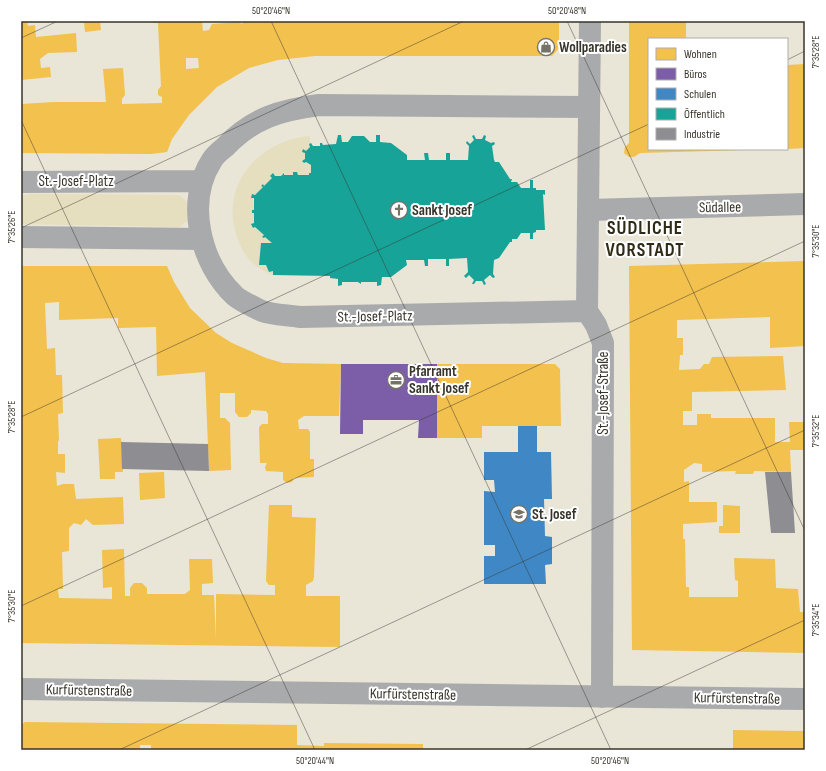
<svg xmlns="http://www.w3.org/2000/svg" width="826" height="771" font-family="'Sofia Sans Condensed',sans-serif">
<rect width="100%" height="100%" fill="#e9e5d7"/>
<path fill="#e5debf" d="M310,136V147L306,151L303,150L305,153V159L303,161L311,165V173L309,175H298L297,172H293V175H284L283,173L281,176H275L273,174L272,178L264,186L263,184L261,186L263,187L255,195L252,194L254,210H252V213H254V223L251,225L253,228L255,227L264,235L262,237H265L272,243H261L259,264L266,265L269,272L273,271V275C253,267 244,257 237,237C219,185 259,140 310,136Z
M29,194L179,195C189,202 191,207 188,220L179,227L21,224V196Z"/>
<path fill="#f2c14e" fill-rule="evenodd" d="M21,21H27L28,26L35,25L36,37L76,33L77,52L48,53L40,59L41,68L50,67L51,77L21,80Z
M84,21H100L101,30L85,32Z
M152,21H202L203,31L209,30L212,24L239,22L242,24L244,21H559V48L552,56H315L278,60L249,68L217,87L189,115L172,139L167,152L151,154L21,153V104L53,102H106L103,69L123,68L125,95L122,99V104L162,103V97L158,95V90L161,86L158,23H153ZM186,58H198L199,68L186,69Z
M629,21L686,22V39H649V149L745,150L640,153L634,157H629L624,153L625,147L629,143Z
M805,64V148L787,149V65Z
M805,261V346L770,348V317L677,320V338H683V355H680L679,370L700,369L704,364H709L712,357L783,356L786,390L692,392V411H683V425H697V414H711V418H775V442H790L789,422H805V450H790L791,472L754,471L753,474H735L736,471L702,472V464L694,463L684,470V482L689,481V502H717V522L683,524V539H685L686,587H689V597H738V581L735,580L734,558L775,559L776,588L798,589L800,612H805V653L632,650L629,266Z
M21,266H167L174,282L190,308L216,333L232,343L266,358L283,363L341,364L339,416H304L298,420L299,429H308L310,432V459H314V477L294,478L292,482L287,483L283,480V472L266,471L265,467L267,463H260L259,427L262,424H268V414L266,411L251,410V413L247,417H239L235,412V393H220V418H225L230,423L231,470L209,471L205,372L157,376L156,327L118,328V318L59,320V302L45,303L47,349L55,348L56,375H62L63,413L58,414L59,441H58V454H65V473L56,472L57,486L63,484H74L76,499L123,497L124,524L93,525L86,519L81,525L74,523L69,528V551L62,552L63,589H58L59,598L112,599V587L103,588L102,550L124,549L125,596H130V588L134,583H142L147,588V594H185L190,590L189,559H212L213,583L202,584V595H214L216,639V594L275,595V585H269L266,581L269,505H292V517L316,518L314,577L313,581L306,585V596H340V647L21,643Z
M437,364H555L560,369L561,426H482V438H437Z
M121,438L123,472H115V479H100L98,439Z
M164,472L165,498L140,500L139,473Z
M723,505L740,506V533H719V526H723Z
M25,722L297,725V745L324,746V743L423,744V750H151V745H140V750H21V725Z
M733,730L805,731V750H733Z"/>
<path fill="#7b5ea7" d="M341,364H437V438H418L419,420H363V434H340Z"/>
<path fill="#3f88c5" d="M518,426H537V452H551L552,499H544L545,536L552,537V564L545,565L546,584H484V556H495V545H484V491L495,492L494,480H484V452H518Z"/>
<path fill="#17a398" d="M338,135H341L342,142H348L352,136H364L370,142H376V135H380V142L391,143L407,155V160H425L424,153H428L429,160H446V153H450V160H468L469,146L466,143L467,141L470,144L474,140L472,136L474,135L476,139H482L484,135L486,136L485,140L491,143L494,142L495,144L492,146L494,160L495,162H499L510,179H512L511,182H517L521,188H530V180H533V188H536V190H545V195L543,194L545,230H536V232L533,233V239H530V233H521L517,239H512V242H510L499,258L494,260L493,274L495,277L493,278L490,275L484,280L486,284L484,285L482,281H476L474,284H472L474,280L469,275L466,278L464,276L468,272L467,258L449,259V266H446V259H428V266H425L424,260H406L407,265L391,277H382L381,285L377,286V282H361V284L358,282H342V285L338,286V279L330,278V276L273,275V271L269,272L266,265H259L261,243H272L265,237L264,238L262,237L264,235L255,227L253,228L251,224L254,223V213H252V210H254V198H251L252,194L255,195L263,187L261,186L263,184L264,186L272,178L270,176L273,173L275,176H281L284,173V175H293V172H297L298,175H309V173H311V165L306,162L304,163L302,161L305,159V153L302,152L303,149L306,151L310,147L309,144L311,143L313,146H320V143H322L323,145L336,144Z"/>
<path fill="#8d8d92" d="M121,442L208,444L209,471L122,469Z
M765,472H791L795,533H771Z"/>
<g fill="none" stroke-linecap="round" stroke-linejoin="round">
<path stroke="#a9aaac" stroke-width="22" d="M590,21L587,311L596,325L603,343L602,697
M21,182L202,181
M588,210L805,204
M21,237L201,239
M587,311L300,317C289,315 273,315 262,311C254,307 242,302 235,296C200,263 185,202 212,160C215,155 220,151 225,147C253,118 280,110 319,105L589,107
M21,689L805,699"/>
</g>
<path fill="none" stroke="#37342a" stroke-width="1" stroke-opacity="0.45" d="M271,21L611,750M567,21L805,531M21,38L58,21M787,60L805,51M21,120L315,750M21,228L464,21M21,417L649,124M21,606L805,241M119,750L805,430M525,750L805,620"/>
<defs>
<g id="shop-ring" transform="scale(0.9)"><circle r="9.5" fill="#fff" stroke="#757267" stroke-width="1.5"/><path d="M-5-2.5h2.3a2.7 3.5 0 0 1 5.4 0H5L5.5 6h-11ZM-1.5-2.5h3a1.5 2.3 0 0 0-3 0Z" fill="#757267"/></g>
<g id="church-ring" transform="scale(0.9)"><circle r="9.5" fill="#fff" stroke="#757267" stroke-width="1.5"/><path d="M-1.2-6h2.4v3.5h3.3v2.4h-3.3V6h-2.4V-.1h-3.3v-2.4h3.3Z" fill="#757267"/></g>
<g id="office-ring" transform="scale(0.9)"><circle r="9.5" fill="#fff" stroke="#757267" stroke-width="1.5"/><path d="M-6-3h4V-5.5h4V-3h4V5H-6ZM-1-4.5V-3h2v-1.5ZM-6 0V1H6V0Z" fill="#757267"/></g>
<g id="school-ring" transform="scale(0.9)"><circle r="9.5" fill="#fff" stroke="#757267" stroke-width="1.5"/><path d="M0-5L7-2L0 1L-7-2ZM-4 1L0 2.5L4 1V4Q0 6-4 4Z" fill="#757267"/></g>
</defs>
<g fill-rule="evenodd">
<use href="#shop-ring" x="546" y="47"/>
<use href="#church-ring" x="399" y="210"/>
<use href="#office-ring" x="396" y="380"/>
<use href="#school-ring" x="519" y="514"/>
</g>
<g text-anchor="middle" stroke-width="4" stroke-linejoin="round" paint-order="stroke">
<g font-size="15" font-weight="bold" fill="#37342a" stroke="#fff" text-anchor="start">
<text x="559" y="52">Wollparadies</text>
<text x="412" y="215">Sankt Josef</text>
<text x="409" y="376">Pfarramt<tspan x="409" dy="17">Sankt Josef</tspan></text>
<text x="532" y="519">St. Josef</text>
</g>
<g font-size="15" fill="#37342a" stroke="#fff">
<text x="76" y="186">St.-Josef-Platz</text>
<text transform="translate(720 207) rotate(-1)" y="5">Südallee</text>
<text transform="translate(375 316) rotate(-1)" y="5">St.-Josef-Platz</text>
<text transform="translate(603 393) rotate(-90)" y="5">St.-Josef-Straße</text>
<text transform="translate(89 690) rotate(1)" y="5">Kurfürstenstraße</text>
<text transform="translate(413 694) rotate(1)" y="5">Kurfürstenstraße</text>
<text transform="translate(737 698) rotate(1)" y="5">Kurfürstenstraße</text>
</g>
<g font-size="19" font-weight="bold" letter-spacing="1" fill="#302b17" stroke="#fff">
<text x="645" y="234">SÜDLICHE<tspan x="645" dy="22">VORSTADT</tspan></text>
</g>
</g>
<rect width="826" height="771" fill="none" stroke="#ffffff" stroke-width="44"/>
<rect x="648" y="38" width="140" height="112" fill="#ffffff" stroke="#afaeaa"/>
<rect x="656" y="48" width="20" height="12" fill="#f2c14e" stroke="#afaeaa"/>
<text x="684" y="58" font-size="12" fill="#37342a">Wohnen</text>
<rect x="656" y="68" width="20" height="12" fill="#7b5ea7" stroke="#afaeaa"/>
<text x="684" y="78" font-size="12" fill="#37342a">Büros</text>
<rect x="656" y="88" width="20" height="12" fill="#3f88c5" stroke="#afaeaa"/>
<text x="684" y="98" font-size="12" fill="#37342a">Schulen</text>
<rect x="656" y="108" width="20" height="12" fill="#17a398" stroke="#afaeaa"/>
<text x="684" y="118" font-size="12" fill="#37342a">Öffentlich</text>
<rect x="656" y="128" width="20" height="12" fill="#8d8d92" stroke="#afaeaa"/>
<text x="684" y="138" font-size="12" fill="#37342a">Industrie</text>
<rect x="22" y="22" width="782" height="727" fill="none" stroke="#37342a" stroke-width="1.5"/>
<g font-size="10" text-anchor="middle" fill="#37342a">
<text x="271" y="14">50°20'46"N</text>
<text x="567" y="14">50°20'48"N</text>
<text transform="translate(815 52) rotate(-90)" y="4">7°35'28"E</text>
<text transform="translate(11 227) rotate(-90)" y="4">7°35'26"E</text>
<text transform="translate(815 241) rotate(-90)" y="4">7°35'30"E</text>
<text transform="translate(11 417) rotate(-90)" y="4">7°35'28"E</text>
<text transform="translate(815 431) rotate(-90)" y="4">7°35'32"E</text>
<text transform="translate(11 606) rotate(-90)" y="4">7°35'30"E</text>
<text transform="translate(815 620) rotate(-90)" y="4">7°35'34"E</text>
<text x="315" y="764">50°20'44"N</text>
<text x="610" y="764">50°20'46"N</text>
</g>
</svg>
